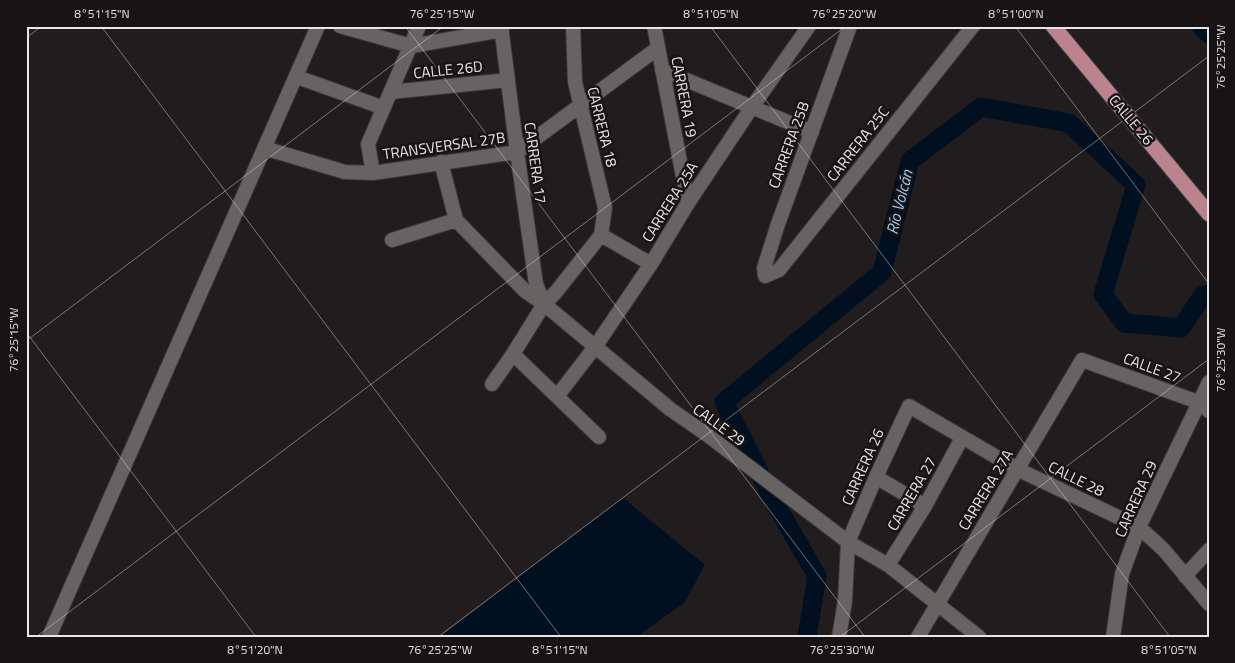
<svg xmlns="http://www.w3.org/2000/svg" width="1235" height="663" font-family="'Titillium Web',sans-serif">
<rect width="100%" height="100%" fill="#211d1e"/>
<path fill="#001020" d="M623,498L705,565L684,603L636,637H440Z"/>
<g fill="none" stroke-linecap="round" stroke-linejoin="round">
<path stroke="#001020" stroke-width="19" d="M1201,26L1209,34
M807,637L817,576L772,498L724,402L882,272L910,161L981,107L1069,123L1136,185L1103,294L1124,323L1181,328L1203,295L1209,294"/>
<g stroke="#3b3839" stroke-width="16">
<path id="minor" d="M340,26L411,46L502,30
M501,26L517,152L536,284L544,304
M654,26L688,203
M850,26L778,224L764,268L765,276L779,270L973,26
M662,70L812,132
M297,77L384,108
M391,92L508,80
M264,148L345,172L373,173L517,152L658,48
M441,162L456,220L525,291L544,304L670,409L706,434L848,542L888,565L979,637
M373,173L368,144L419,26
M601,235L651,264
M392,240L456,220
M513,354L599,437
M492,384L513,354L544,304L556,292L601,235L605,208L575,82L573,26
M558,395L595,347L651,264L688,203L752,107L809,26
M876,477L925,506
M888,565L925,506L962,438
M1185,576L1209,550
M49,637L318,26
M839,637L845,601L848,542L876,477L909,406L1017,469L1139,527L1164,550L1209,604
M918,637L1082,360L1198,402L1209,411
M1113,637L1122,574L1139,527L1209,382"/>
</g>
<g stroke="#3b3839" stroke-width="17">
<path id="major" d="M1053,26L1209,214"/>
</g>
<use href="#minor" stroke="#676363" stroke-width="14"/>
<use href="#major" stroke="#bb838e" stroke-width="15"/>
</g>
<path fill="none" stroke="#e9e6e6" stroke-width="1" stroke-opacity="0.45" d="M101,26L561,637M405,26L865,637M710,26L1170,637M1015,26L1209,284M26,38L42,26M26,332L256,637M26,341L444,26M36,637L846,26M438,637L1209,56M840,637L1209,359"/>
<g text-anchor="middle" stroke-width="5" stroke-linejoin="round" paint-order="stroke">
<g font-size="15" fill="#e9e6e6" stroke="#181415">
<text transform="translate(448 70) rotate(-6)" y="5">CALLE 26D</text>
<text transform="translate(684 97) rotate(79)" y="5">CARRERA 19</text>
<text transform="translate(1131 120) rotate(50)" y="5">CALLE 26</text>
<text transform="translate(602 127) rotate(76)" y="5">CARRERA 18</text>
<text transform="translate(858 144) rotate(-52)" y="5">CARRERA 25C</text>
<text transform="translate(789 145) rotate(-70)" y="5">CARRERA 25B</text>
<text transform="translate(444 146) rotate(-8)" y="5">TRANSVERSAL 27B</text>
<text transform="translate(535 163) rotate(82)" y="5">CARRERA 17</text>
<text transform="translate(670 202) rotate(-58)" y="5">CARRERA 25A</text>
<text transform="translate(1152 368) rotate(20)" y="5">CALLE 27</text>
<text transform="translate(719 425) rotate(36)" y="5">CALLE 29</text>
<text transform="translate(863 467) rotate(-66)" y="5">CARRERA 26</text>
<text transform="translate(1076 479) rotate(26)" y="5">CALLE 28</text>
<text transform="translate(986 490) rotate(-59)" y="5">CARRERA 27A</text>
<text transform="translate(912 494) rotate(-60)" y="5">CARRERA 27</text>
<text transform="translate(1136 499) rotate(-66)" y="5">CARRERA 29</text>
</g>
<g font-size="16" font-style="italic" fill="#98cdf7" stroke="#181415">
<text transform="translate(899 202) rotate(-76)" y="6">Río Volcán</text>
</g>
</g>
<rect width="1235" height="663" fill="none" stroke="#181415" stroke-width="55"/>
<rect x="28" y="28" width="1180" height="608" fill="none" stroke="#e9e6e6" stroke-width="2"/>
<g font-size="12" text-anchor="middle" fill="#e9e6e6">
<text x="102" y="18">8°51'15"N</text>
<text x="442" y="18">76°25'15"W</text>
<text x="711" y="18">8°51'05"N</text>
<text x="844" y="18">76°25'20"W</text>
<text x="1016" y="18">8°51'00"N</text>
<text transform="translate(1221 57) rotate(-90)" y="4">76°25'25"W</text>
<text transform="translate(14 340) rotate(-90)" y="4">76°25'15"W</text>
<text transform="translate(1221 360) rotate(-90)" y="4">76°25'30"W</text>
<text x="255" y="654">8°51'20"N</text>
<text x="440" y="654">76°25'25"W</text>
<text x="560" y="654">8°51'15"N</text>
<text x="842" y="654">76°25'30"W</text>
<text x="1169" y="654">8°51'05"N</text>
</g>
</svg>
